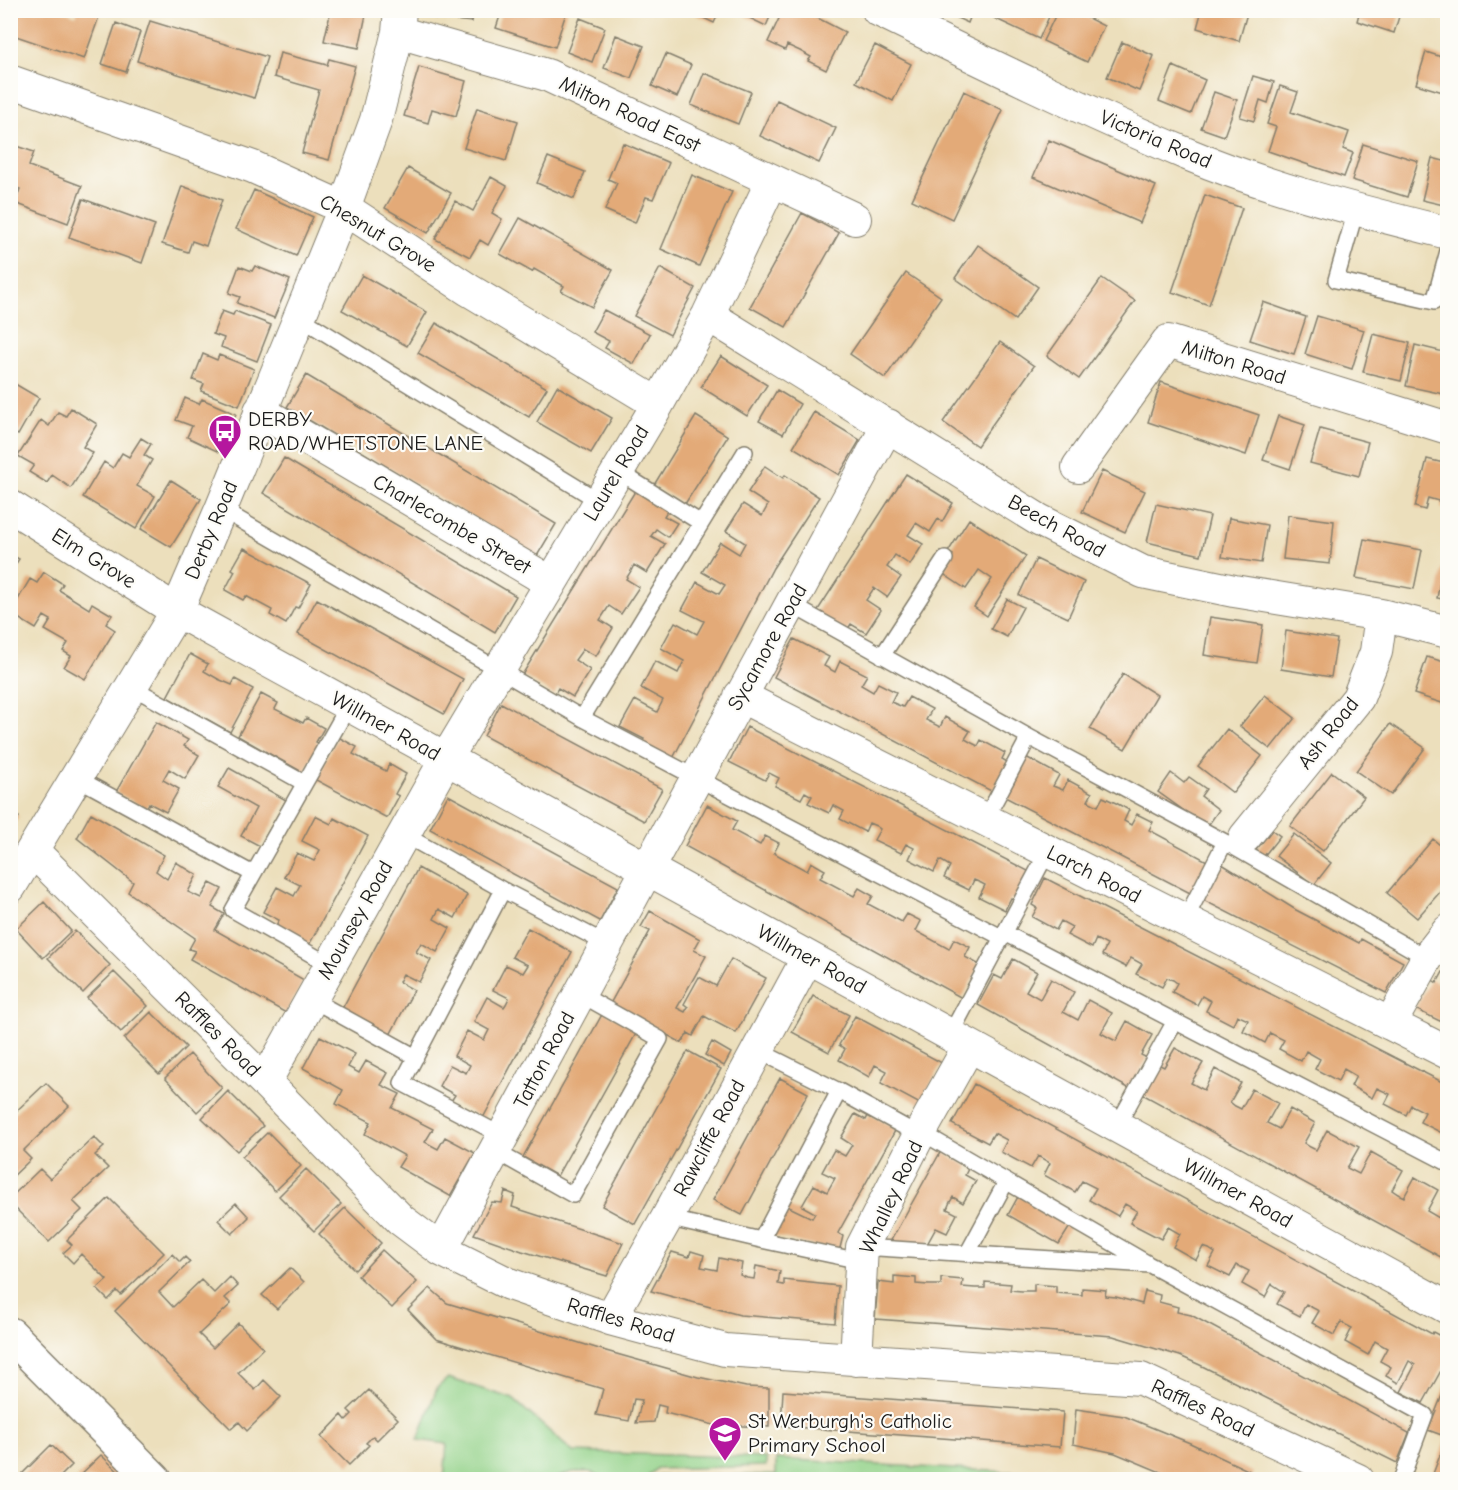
<svg xmlns="http://www.w3.org/2000/svg" width="1458" height="1490" font-family="'Comic Neue',sans-serif">
<rect width="100%" height="100%" fill="#fdfcf7"/>
<filter id="ink" filterUnits="userSpaceOnUse"><feTurbulence type="fractalNoise" baseFrequency=".0167" numOctaves="2"/><feDisplacementMap in="SourceGraphic" scale="12" xChannelSelector="R" yChannelSelector="G"/><feConvolveMatrix kernelMatrix="1 2 1 2 8 2 1 2 1" color-interpolation-filters="sRGB"/></filter>
<filter id="wash" filterUnits="userSpaceOnUse"><feTurbulence type="fractalNoise" baseFrequency=".008" numOctaves="4" result="noise"/><feDisplacementMap in="SourceGraphic" scale="24" xChannelSelector="R" yChannelSelector="G"/><feGaussianBlur stdDeviation="1.35" result="paint"/><feColorMatrix in="noise" values="0 0 0 0 0 0 0 0 0 0 0 0 0 0 0 0 0 1.4 0 .05"/><feComposite in="paint" operator="in"/></filter>
<g filter="url(#wash)">
<rect width="100%" height="100%" fill="#ecdfbc"/>
<path fill="#93d289" stroke="#587752" stroke-width="1.5" d="M448,1378L513,1399L573,1452L766,1458V1466L656,1469L644,1480L607,1479L590,1472H573L553,1479H444L447,1444L418,1440L437,1388Z
M776,1459L1080,1476L1088,1479H654L657,1476L776,1475Z"/>
<g id="blocks">
<path fill="#e3aa78" d="M10,10H61L76,16L78,10H90L100,14L84,59L10,34Z
M331,10H367L359,48L324,41Z
M432,10H474L472,22L432,18Z
M502,10H567L555,47L496,28Z
M687,10H720L714,23Z
M738,10H773L766,26L737,12Z
M783,10H802L845,32L826,70L808,61L811,57L800,51L787,45L785,50L768,42Z
M950,10H973L968,23L948,14Z
M997,10H1052L1039,39L994,18Z
M1058,10H1072L1104,26L1087,62L1043,41Z
M1202,10H1248L1239,41L1197,28Z
M1360,10H1401L1394,33L1357,21Z
M580,18L605,28L592,62L567,52Z
M150,21L267,57L254,98L137,61Z
M116,23L140,32L126,72L102,64Z
M616,35L644,46L631,78L604,68Z
M1122,42L1154,56L1139,91L1107,77Z
M875,45L911,64L893,101L856,82Z
M1426,52L1448,59L1446,93L1416,84Z
M280,53L327,65L329,59L355,66L329,160L302,153L319,90L274,77Z
M666,54L691,65L677,97L652,86Z
M1173,66L1205,80L1191,114L1159,101Z
M419,67L466,81L456,116L432,109L428,123L404,116Z
M704,73L751,92L738,124L691,105Z
M1253,76L1274,82L1268,103L1260,100L1254,121L1240,117Z
M1280,86L1298,92L1291,112L1349,132L1343,149L1353,153L1344,177L1268,151L1276,127L1267,124Z
M964,91L1003,110L952,219L912,200Z
M1214,92L1237,100L1224,136L1201,128Z
M777,100L836,128L819,163L760,136Z
M477,108L518,121L506,161L464,148Z
M1049,140L1156,186L1140,223L1033,177Z
M623,143L669,163L653,199L646,197L635,223L605,210L617,183L608,179Z
M10,144L34,152L29,166L82,186L68,223L15,203L20,189L10,186Z
M1363,144L1418,161L1407,197L1352,180Z
M548,157L585,172L574,199L537,183Z
M1432,158L1448,162V206L1422,200Z
M408,168L451,193L428,233L385,208Z
M692,175L732,192L699,266L661,249Z
M491,177L507,186L492,213L502,219L488,245L480,240L470,257L435,239L455,201L473,211Z
M182,186L222,200L206,246L192,241L188,252L162,244Z
M254,190L313,217L296,256L236,229Z
M1205,195L1242,208L1209,305L1172,292Z
M83,199L155,225L142,263L69,237Z
M802,213L839,233L786,327L750,307Z
M520,218L613,270L592,307L561,291L564,286L534,269L532,272L500,254Z
M978,245L1038,287L1015,320L955,278Z
M239,266L252,271L255,266L290,280L274,318L237,303L240,297L229,293Z
M660,268L695,288L670,335L634,316Z
M906,273L941,297L885,378L850,354Z
M362,275L427,312L407,346L342,310Z
M1102,278L1135,301L1079,379L1047,356Z
M1263,302L1306,317L1294,354L1250,340Z
M604,310L650,334L634,364L605,348L609,341L592,332Z
M222,311L233,315L235,311L271,325L257,361L221,347L224,338L213,334Z
M1317,316L1364,330L1352,369L1305,354Z
M436,323L547,388L529,417L418,353Z
M1373,334L1410,343L1401,381L1363,372Z
M1000,342L1034,366L977,446L943,422Z
M1415,345L1448,353V395L1406,386Z
M203,354L217,360L219,355L254,369L239,406L201,391L204,384L193,380Z
M721,356L767,385L747,416L701,387Z
M306,375L556,524L537,556L287,407Z
M10,381L39,398L18,435L10,431Z
M1161,382L1259,415L1246,455L1148,422Z
M557,386L612,418L591,453L537,422Z
M777,390L800,404L783,434L759,421Z
M185,398L199,404L202,399L236,414L219,452L187,437L192,426L176,420Z
M71,408L97,424L83,447L93,453L71,488L52,475L47,483L29,472L34,465L18,456L41,420L49,426L58,412L66,416Z
M814,412L860,440L839,475L793,447Z
M696,416L728,436L685,504L654,485Z
M1278,416L1305,425L1290,469L1263,460Z
M1320,429L1368,442L1359,476L1310,463Z
M141,438L151,444L144,455L152,460L137,486L155,496L136,529L83,497L104,462L113,468L122,453L129,457Z
M284,458L516,596L495,632L263,493Z
M1427,459L1448,464V509L1441,508L1442,502L1428,498L1425,510L1415,507Z
M765,466L783,478L785,475L819,497L773,568L671,762L640,745L644,739L620,727L635,700L657,712L663,700L641,688L655,661L678,673L684,661L661,648L675,622L697,634L704,621L682,610L697,582L719,594L725,585L702,572L720,542L739,554L745,543L726,531L743,504L762,516L768,505L748,492Z
M1102,471L1145,491L1125,532L1082,512Z
M906,474L953,503L942,522L938,519L930,532L916,523L908,535L923,544L910,565L895,555L887,567L901,577L887,597L874,588L866,600L881,610L866,633L851,624L846,632L816,613Z
M171,480L201,499L171,547L141,529Z
M637,488L669,508L664,516L677,523L668,537L656,529L651,536L665,544L647,573L634,565L631,571L626,579L639,587L621,614L609,606L600,620L613,628L596,656L583,649L575,660L590,670L573,697L558,688L554,695L522,675Z
M1156,504L1210,516L1201,555L1147,542Z
M1288,515L1334,521L1330,564L1283,559Z
M1229,518L1267,525L1261,563L1222,557Z
M969,519L1026,556L987,616L974,607L992,579L979,570L966,589L942,573L953,555L948,552Z
M1364,539L1422,550L1414,589L1356,578Z
M244,548L311,584L298,608L295,607L286,624L270,615L272,610L246,596L243,600L225,590L235,571L232,569Z
M1446,551H1448V600L1437,598Z
M10,554L19,559L10,573Z
M1036,559L1084,582L1068,618L1019,595Z
M44,572L63,584L59,590L89,609L92,603L112,615L106,624L115,630L85,679L64,667L71,656L63,651L68,643L45,630L51,620L44,616L36,629L10,613L30,579L37,583Z
M317,599L463,679L444,714L298,634Z
M1007,599L1023,607L1007,637L991,629Z
M1210,617L1263,625L1257,663L1204,655Z
M1286,631L1337,639L1331,677L1281,669Z
M794,639L829,657L824,666L835,672L840,661L867,675L861,685L873,692L878,683L896,692L891,702L903,707L909,697L932,709L926,720L940,727L945,717L970,731L965,739L972,743L978,746L981,740L1005,753L1002,759L1009,763L993,792L774,677Z
M190,654L208,664L204,671L218,679L232,685L235,679L253,689L230,732L167,697Z
M1427,657L1448,663V705L1414,694Z
M1123,674L1157,695L1125,749L1090,729Z
M261,694L278,703L275,709L303,723L306,718L324,728L316,742L320,744L304,773L238,736Z
M1265,695L1295,718L1270,749L1240,726Z
M501,703L662,789L644,821L484,736Z
M156,722L188,740L184,746L199,755L185,779L169,769L163,780L179,789L166,812L149,803L146,809L116,792Z
M1390,724L1425,748L1391,795L1356,771Z
M747,727L1030,872L1015,900L1011,898L1005,910L979,897L985,885L981,883L974,880L969,890L944,878L950,866L940,860L934,872L909,859L914,848L906,844L901,853L874,840L880,829L876,826L869,823L865,832L840,819L844,811L833,805L829,813L808,803L812,796L805,792L801,799L775,786L779,778L769,773L765,780L729,762Z
M1227,729L1262,756L1233,793L1198,766Z
M338,737L357,747L353,754L370,763L386,771L389,764L406,774L395,794L399,796L387,818L316,780Z
M1024,756L1059,775L1053,786L1063,790L1068,780L1092,793L1088,801L1098,806L1103,797L1116,803L1129,810L1124,821L1131,825L1137,814L1153,822L1149,830L1209,862L1192,894L1003,796Z
M229,768L286,800L260,846L241,836L256,808L218,787Z
M1332,772L1364,797L1323,851L1290,826Z
M1171,773L1184,783L1189,777L1206,789L1201,796L1219,810L1207,827L1158,792Z
M448,795L618,887L600,921L430,829Z
M707,805L737,821L732,830L760,845L765,836L779,843L774,853L807,871L811,862L825,870L820,878L854,896L859,888L873,896L868,904L902,922L907,914L921,921L916,931L949,949L954,939L970,947L965,957L980,965L962,998L685,846Z
M10,810L19,817L10,827Z
M91,813L164,855L156,871L167,879L176,862L197,875L188,892L201,898L210,883L222,889L212,907L224,914L215,930L304,980L286,1013L190,959L195,951L189,949L195,938L128,892L133,882L77,838Z
M315,816L331,824L334,818L368,836L309,945L275,927L279,920L263,912L277,887L294,896L300,885L284,877L297,853L314,861L320,850L302,841Z
M1272,830L1280,836L1264,856L1256,850Z
M1294,834L1331,863L1314,885L1276,856Z
M1433,839L1448,852V883L1417,918L1387,893Z
M1222,864L1296,910L1359,943L1361,939L1403,962L1386,993L1203,900Z
M418,868L467,895L455,918L439,909L434,919L450,928L437,952L421,943L416,952L431,960L419,982L403,974L399,982L414,990L390,1035L342,1009Z
M1045,878L1448,1085V1122L1442,1133L1420,1122L1425,1112L1411,1105L1406,1115L1385,1104L1390,1094L1377,1088L1372,1098L1351,1086L1356,1076L1344,1069L1338,1081L1315,1069L1320,1059L1306,1051L1301,1061L1279,1049L1284,1040L1270,1033L1265,1043L1243,1031L1248,1020L1237,1015L1233,1025L1206,1011L1211,1001L1202,996L1197,1005L1172,992L1177,983L1173,980L1167,978L1162,987L1136,974L1142,964L1131,958L1126,967L1102,955L1107,945L1096,939L1092,948L1067,935L1072,927L1061,921L1056,930L1032,917L1037,908L1032,905Z
M44,902L71,931L43,958L16,929Z
M650,911L700,939L694,950L706,956L677,1008L685,1012L688,1007L684,1004L699,977L716,986L731,959L766,978L736,1033L704,1016L693,1036L688,1033L682,1043L610,1004L650,931L641,927Z
M528,928L572,952L483,1118L451,1101L455,1095L439,1086L450,1065L466,1073L470,1065L454,1056L467,1031L484,1040L489,1030L474,1022L487,997L504,1007L506,1004L509,998L493,990L506,965L523,973L528,965L512,957Z
M75,931L110,965L83,993L48,958Z
M1013,959L1037,972L1026,991L1040,999L1051,979L1074,992L1063,1012L1078,1020L1088,1000L1112,1013L1101,1033L1110,1038L1116,1041L1127,1021L1152,1035L1141,1055L1147,1058L1130,1089L978,1005L994,975L1002,979Z
M114,972L148,1006L121,1032L87,998Z
M1443,972L1448,974V1025L1415,1009L1431,979L1437,983Z
M813,996L849,1015L829,1052L792,1032Z
M604,1011L638,1030L557,1176L523,1157Z
M151,1012L186,1047L159,1074L124,1039Z
M855,1016L942,1063L920,1104L881,1083L887,1071L875,1065L869,1077L839,1060L845,1049L839,1045Z
M320,1036L355,1054L348,1067L359,1073L366,1061L388,1073L381,1085L400,1094L392,1108L433,1129L425,1142L438,1149L445,1137L475,1153L450,1196L398,1167L405,1156L365,1134L371,1122L336,1104L343,1090L303,1068Z
M712,1042L731,1053L724,1066L705,1055Z
M1175,1048L1203,1063L1191,1083L1204,1090L1215,1069L1241,1083L1230,1102L1235,1106L1241,1109L1252,1089L1278,1103L1267,1123L1279,1129L1290,1109L1315,1123L1304,1143L1310,1147L1316,1150L1327,1130L1359,1147L1347,1168L1359,1174L1371,1152L1403,1170L1392,1190L1398,1194L1404,1197L1415,1177L1438,1190L1427,1211L1439,1218L1448,1203V1261L1142,1094L1158,1064L1164,1067Z
M688,1051L721,1069L635,1224L602,1206Z
M190,1054L222,1088L197,1112L165,1078Z
M780,1078L808,1093L742,1215L713,1200Z
M46,1083L69,1106L23,1151L31,1159L10,1179V1117Z
M974,1084L1432,1334L1433,1332L1448,1340V1358L1423,1403L1401,1392L1415,1365L1409,1361L1398,1383L1386,1376L1391,1367L1380,1361L1387,1348L1375,1341L1368,1355L1345,1342L1352,1328L1346,1325L1341,1322L1334,1335L1312,1323L1319,1311L1313,1308L1306,1304L1300,1316L1277,1304L1284,1292L1272,1284L1265,1297L1242,1284L1249,1271L1237,1265L1230,1277L1208,1266L1215,1253L1209,1249L1203,1247L1196,1260L1173,1247L1180,1234L1168,1227L1161,1239L1130,1223L1137,1211L1125,1204L1118,1216L1089,1200L1096,1188L1082,1181L1075,1192L1044,1175L1050,1163L1038,1156L1031,1168L1001,1152L1007,1140L994,1133L988,1143L952,1124Z
M228,1091L263,1126L237,1151L202,1118Z
M855,1114L866,1120L869,1114L896,1129L838,1233L843,1236L839,1252L770,1235L785,1205L812,1218L815,1213L802,1206L814,1185L827,1192L835,1178L822,1172L834,1150L845,1156L852,1145L841,1138Z
M268,1132L301,1166L275,1191L242,1157Z
M94,1137L104,1147L95,1155L108,1168L73,1201L82,1210L49,1242L10,1203V1198L40,1169L50,1179Z
M941,1151L969,1167L965,1175L976,1181L963,1203L953,1197L950,1202L947,1209L957,1214L947,1233L936,1228L926,1246L889,1244Z
M306,1169L341,1204L314,1231L279,1196Z
M505,1191L515,1195L512,1207L623,1243L607,1276L522,1251L474,1234L492,1202L502,1203Z
M1019,1195L1071,1225L1059,1244L1008,1215Z
M109,1198L164,1253L121,1295L117,1291L108,1300L97,1289L107,1280L81,1254L73,1263L63,1253L72,1245L67,1240Z
M236,1203L249,1217L232,1234L218,1220Z
M345,1208L381,1243L355,1270L319,1234Z
M382,1250L417,1282L392,1308L358,1276Z
M691,1251L704,1255L701,1267L717,1270L719,1258L742,1263L740,1275L747,1278L754,1279L756,1266L780,1271L778,1284L784,1285V1280L838,1286L835,1323L740,1315L651,1291L672,1252L689,1257Z
M172,1254L180,1262L185,1257L190,1262L159,1292L173,1307L201,1280L214,1293L230,1277L238,1286L225,1298L231,1304L199,1334L213,1348L238,1323L263,1348L238,1373L255,1390L264,1380L281,1397L247,1431L239,1422L231,1429L115,1311Z
M290,1268L304,1282L277,1309L262,1295Z
M894,1276L916,1278V1284L928,1285H941V1278L963,1280L962,1287L975,1288H985V1282L1011,1284L1010,1290L1022,1291H1034V1284L1056,1286V1293L1082,1295V1288L1106,1290L1105,1296L1116,1297L1142,1304L1145,1291L1160,1295L1159,1302L1178,1307L1177,1312L1191,1315L1409,1433L1397,1463L1200,1365L1180,1356L1113,1336L875,1319L878,1282L894,1284Z
M430,1288L447,1303L606,1351L698,1377L746,1387L769,1388V1427L714,1425L665,1413L666,1407L658,1405L654,1422L636,1423L642,1400L634,1399L629,1421L596,1415L603,1389L436,1339L408,1310Z
M1447,1383L1448,1479H1431L1447,1437L1428,1430Z
M369,1390L398,1419L377,1440L373,1436L366,1443L369,1445L349,1465L321,1437L342,1415L346,1420L352,1414L348,1410Z
M783,1391L1063,1412L1060,1447L781,1426Z
M1076,1409L1124,1416L1190,1443L1254,1473L1249,1479H1177L1115,1453L1073,1444Z
M51,1445L72,1465L58,1479H28L22,1474Z
M101,1455L126,1479H76Z"/>
</g>
</g>
<g filter="url(#ink)">
<use href="#blocks" fill-opacity="0" stroke="#847e6c" stroke-width="1.5"/>
<g fill="none" stroke-linecap="round" stroke-linejoin="round">
<g stroke="#847e6c" stroke-width="18">
<path id="lane" d="M1356,210L1336,280L1434,302L1448,251
M299,317L599,501
M618,471L701,523
M221,509L582,718L1003,938
M790,604L1029,737L1225,842L1427,958
M882,656L945,559
M132,687L304,783
M582,718L745,452
M77,778L253,874
M985,820L1029,737
M403,834L503,890
M1185,920L1225,842
M1005,933L1448,1163
M330,965L233,910L349,705
M311,999L416,1057
M950,1035L1048,851
M757,1050L839,1091
M1117,1126L1175,1021
M921,1132L1147,1263
M503,1136L402,1083L503,890L607,944
M495,1151L573,1195L660,1039L580,994
M667,1218L761,1240L839,1091L919,1135
M761,1240L860,1261
M862,1247L1150,1265L1425,1415L1401,1480
M967,1254L1006,1182"/>
</g>
<g stroke="#847e6c" stroke-width="34">
<path id="street" d="M878,10C980,60 1082,110 1187,154C1271,189 1360,211 1448,233
M398,32L547,75L855,219
M10,81L253,167L344,208L469,290L658,404
M708,315L1039,520L1143,572L1234,591L1381,615L1448,632
M260,411L550,582
M1078,467L1168,341L1448,428
M10,506L177,611L1448,1308
M740,696L1448,1053
M1245,837L1358,698L1376,652L1381,615
M33,851L265,1082L401,1220L441,1250L509,1284L610,1319L725,1350L1141,1379L1358,1480
M10,887L177,611L221,509L344,208L376,120L398,32L400,10
M1390,1024L1427,958L1448,931
M265,1082L446,759L658,404L708,315L772,181
M441,1250L888,425
M610,1319L667,1218L808,957
M856,1360L862,1247L919,1135L969,1046"/>
</g>
<g stroke="#847e6c" stroke-width="36">
<path id="secondary" d="M10,1334L155,1480"/>
</g>
<use href="#lane" stroke="#fff" stroke-width="15"/>
<use href="#street" stroke="#fff" stroke-width="32"/>
<use href="#secondary" stroke="#fff" stroke-width="33"/>
</g>
</g>
<defs>
<g id="bus-pin" transform="scale(1.725)"><path d="M0 17L-7.5 6A9.5 9.5 0 1 1 7.5 6Z" fill="#b5179e" stroke="#fdfcf7"/><path d="M-5-6H5V4H4V6H2V4H-2V6H-4V4H-5ZM-3.5-4V0h7V-4ZM-3.5 1.2v1.5H-2V1.2ZM2 1.2v1.5H3.5V1.2Z" fill="#fff"/></g>
<g id="school-pin" transform="scale(1.725)"><path d="M0 17L-7.5 6A9.5 9.5 0 1 1 7.5 6Z" fill="#b5179e" stroke="#fdfcf7"/><path d="M0-5L7-2L0 1L-7-2ZM-4 1L0 2.5L4 1V4Q0 6-4 4Z" fill="#fff"/></g>
</defs>
<g fill-rule="evenodd">
<use href="#bus-pin" x="225" y="431"/>
<use href="#school-pin" x="725" y="1433"/>
</g>
<g text-anchor="middle" stroke-width="4.5" stroke-linejoin="round" paint-order="stroke">
<g font-size="21" fill="#1c1c1c" stroke="#fdfcf7">
<text transform="translate(630 114) rotate(25)" y="7">Milton Road East</text>
<text transform="translate(1156 139) rotate(23)" y="7">Victoria Road</text>
<text transform="translate(378 233) rotate(31)" y="7">Chesnut Grove</text>
<text transform="translate(1234 362) rotate(17)" y="7">Milton Road</text>
<text transform="translate(616 473) rotate(-59)" y="7">Laurel Road</text>
<text transform="translate(452 524) rotate(30)" y="7">Charlecombe Street</text>
<text transform="translate(1057 526) rotate(29)" y="7">Beech Road</text>
<text transform="translate(211 530) rotate(-67)" y="7">Derby Road</text>
<text transform="translate(94 558) rotate(32)" y="7">Elm Grove</text>
<text transform="translate(767 647) rotate(-61)" y="7">Sycamore Road</text>
<text transform="translate(386 726) rotate(29)" y="7">Willmer Road</text>
<text transform="translate(1328 733) rotate(-52)" y="7">Ash Road</text>
<text transform="translate(1094 874) rotate(27)" y="7">Larch Road</text>
<text transform="translate(355 920) rotate(-61)" y="7">Mounsey Road</text>
<text transform="translate(812 959) rotate(29)" y="7">Willmer Road</text>
<text transform="translate(218 1034) rotate(45)" y="7">Raffles Road</text>
<text transform="translate(544 1060) rotate(-62)" y="7">Tatton Road</text>
<text transform="translate(709 1138) rotate(-62)" y="7">Rawcliffe Road</text>
<text transform="translate(1238 1193) rotate(29)" y="7">Willmer Road</text>
<text transform="translate(891 1197) rotate(-65)" y="7">Whalley Road</text>
<text transform="translate(621 1320) rotate(17)" y="7">Raffles Road</text>
<text transform="translate(1203 1408) rotate(25)" y="7">Raffles Road</text>
</g>
<g font-size="21" fill="#1c1c1c" stroke="#fdfcf7" text-anchor="start">
<text x="248" y="426">DERBY<tspan x="248" dy="24">ROAD/WHETSTONE LANE</tspan></text>
<text x="748" y="1428">St Werburgh's Catholic<tspan x="748" dy="24">Primary School</tspan></text>
</g>
</g>
<rect width="1458" height="1490" fill="none" stroke="#fdfcf7" stroke-width="36"/>
</svg>
